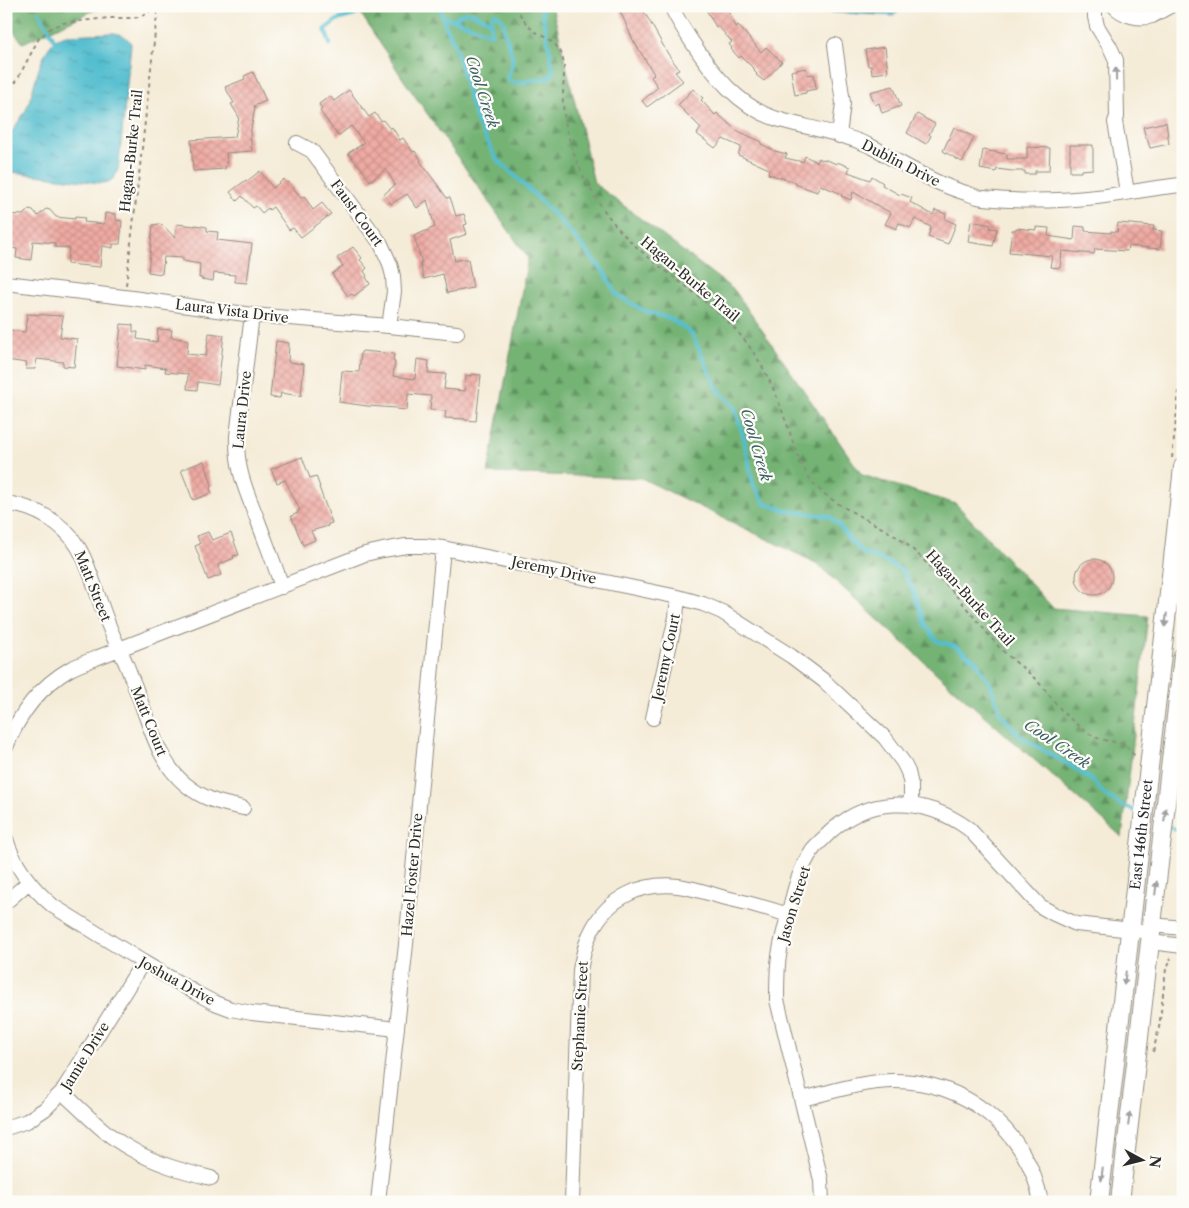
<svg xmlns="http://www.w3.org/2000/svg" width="1189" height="1208" font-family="'Libre Caslon Text',serif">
<defs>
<pattern id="forest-firs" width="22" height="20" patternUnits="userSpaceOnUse" patternTransform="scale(1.25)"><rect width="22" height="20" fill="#74b374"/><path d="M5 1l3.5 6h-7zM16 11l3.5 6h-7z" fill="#5f925f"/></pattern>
<pattern id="water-ripples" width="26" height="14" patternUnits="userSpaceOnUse" patternTransform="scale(1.25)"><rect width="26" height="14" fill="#53becf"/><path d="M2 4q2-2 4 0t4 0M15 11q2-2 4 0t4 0" fill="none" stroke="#459ba8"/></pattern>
<pattern id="building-cross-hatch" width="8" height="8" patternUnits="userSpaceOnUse" patternTransform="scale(1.25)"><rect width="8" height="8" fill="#eeaaa3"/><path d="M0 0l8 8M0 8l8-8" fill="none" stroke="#cc928c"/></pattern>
</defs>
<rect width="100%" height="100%" fill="#fdfcf7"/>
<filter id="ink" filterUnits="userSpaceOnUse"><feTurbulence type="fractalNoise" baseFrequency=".02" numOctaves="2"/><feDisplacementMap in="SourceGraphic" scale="10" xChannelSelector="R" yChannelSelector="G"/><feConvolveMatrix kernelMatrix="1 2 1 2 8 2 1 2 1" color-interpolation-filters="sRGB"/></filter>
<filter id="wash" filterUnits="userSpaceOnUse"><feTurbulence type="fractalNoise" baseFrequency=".0096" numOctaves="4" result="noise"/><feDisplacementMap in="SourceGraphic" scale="20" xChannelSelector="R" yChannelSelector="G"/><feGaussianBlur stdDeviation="1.12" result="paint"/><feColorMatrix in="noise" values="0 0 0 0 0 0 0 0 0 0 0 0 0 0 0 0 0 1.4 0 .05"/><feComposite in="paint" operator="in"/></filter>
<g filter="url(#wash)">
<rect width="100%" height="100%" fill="#f5ecd8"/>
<path fill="url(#forest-firs)" stroke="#506f50" d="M6,6H103L23,43L6,22Z
M356,6H552L594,183L735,291L862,475L956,504L1053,608L1148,616L1122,837L955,690L816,563L641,478L488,473L528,258L403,79Z"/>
<path fill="url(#water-ripples)" stroke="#3f747d" d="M755,6H906L893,16L884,15L757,9Z
M114,33C123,35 127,36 131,44L120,153C119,163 119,178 108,182C105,183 103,183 100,183L11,172L6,170C6,162 5,149 6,143C9,134 21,119 26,110C36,88 39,42 66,35Z"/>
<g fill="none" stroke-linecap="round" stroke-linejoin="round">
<path stroke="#53becf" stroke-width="4" d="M437,6L441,11L446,27L455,45L469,97L478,124L496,158L538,198L575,237L604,272L617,295L646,312L671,319L692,334L717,388L735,408L744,439L753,484L765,504L789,511L829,516L839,525L849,539L863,553L883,560L903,571L915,594L926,626L937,641L955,646L976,661L990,684L1001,714L1021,737L1071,766L1093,781L1105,795L1123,806L1140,813
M39,12L55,41
M443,17L461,22L491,34V18L495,13L501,18L504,22V29L513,59L511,69L507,76L509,81L521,83L531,80L548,78L553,73C551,51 545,29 541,6
M454,20C466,5 478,16 491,22
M330,44L325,29L337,20L355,15L364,6
M1169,826L1183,833"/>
</g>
<g id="blocks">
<path fill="url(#building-cross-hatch)" d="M632,6H641L668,54L679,69L675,72L683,81L647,107L642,101L658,87L651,77L654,74L633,40L620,11Z
M704,6H726L736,27L738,25L761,52L766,47L782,62L764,81L756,75L757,74L754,71L755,70L741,56L739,58L731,49L732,48L729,44L732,42L718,26L716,27Z
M885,47L888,72L872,74L871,66H868L865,50Z
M806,68L807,75L814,74L816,89L806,91V93L795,95L791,71Z
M253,72L266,101L254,106L255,108L250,134L252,151L226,153L227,162H226L225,169L193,171L191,140L235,137L239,117L231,104L234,103L225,87L245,79L244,76Z
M893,86L901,106L882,113L879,103L875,105L870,92Z
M693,89L703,98L701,100L715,115L717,113L736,130L762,142L761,144L775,151L787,154L785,158L803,162L805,156L817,162L818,158L822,160L823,159L837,164V162L850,167L848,172L870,180L872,176L883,183L882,185L900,195L901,194L912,198L910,202L933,215L935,210L946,214L945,219L956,224L948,244L928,237L931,227L915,219L910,228L899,223L896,229L885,224L891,213L853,192L851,200L841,196L842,194L820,185L817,192L795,184L796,182L768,174L769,169L738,155L741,147L723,139L715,148L697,134L701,128L678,105Z
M349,90L369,117L375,113L381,121L383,120L390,129L392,127L400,140L403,138L413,152L415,151L421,160L420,161L447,198L450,197L456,216L464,214L467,224L464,225L467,234L450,240L455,261L462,259H468L473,288L447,293L443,274L424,279L420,263H422L414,236L435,227L427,200L417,208L407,194L391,204L384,194L395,185L386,169L370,181L359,165H358L348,153L364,143L351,126L338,136L320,111L322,109L319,104L330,96L334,101Z
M917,114L935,124L929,134L931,136L926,144L907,133Z
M1166,122L1169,144L1150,148L1147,138H1146L1143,127Z
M954,127L974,137L964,159L962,162L943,151Z
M1070,145H1093V169L1081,170V172H1070Z
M1027,147L1050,148L1049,171H1035V174H1025V171H1012L997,169L996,172L980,169L983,150L1007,154V159H1027Z
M260,171L273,188L284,179L287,183L289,182L301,198L304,196L313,210L322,203L331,214L301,237L293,228L289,230L273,207L269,210L268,208L262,213L256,206L253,208L242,196L237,201L230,192L246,180L247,181Z
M29,209L33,210L38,216L46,209L50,210L56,217L75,219V217L85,218L84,222L104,224L105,213L116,214V220L122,221L120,244H113V248L102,246L100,267L67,264L69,248L55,247V243L33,241L31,260L16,258L17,249L6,247V214L23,215Z
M971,221L991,225L990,228L997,229L993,246L968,242Z
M1118,223L1154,226L1153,230L1162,231L1160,249L1128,246L1127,251L1095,249L1094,254L1062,251L1060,268L1050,267L1052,256L1009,252L1012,230H1016V228L1036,230V227L1049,228L1048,236L1074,240L1075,226L1085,227V231L1111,233V231L1117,232Z
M159,224L163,225L175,238L177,224L195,226V225L207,227V231L218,232L217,240L252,244L247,283L235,282V275L214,273L213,281L201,279L202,278H199L200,264L183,261V258L164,257L162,274L148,272L153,225Z
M353,247L362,258L360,260L367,268L364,271L367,276L366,277L370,284L354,296L352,294L348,296L332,274L343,266L337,258Z
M27,314L63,316L60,337L77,339L74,367L63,366V362L37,359L35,369H26L27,363L6,360L10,330L25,332Z
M121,324L133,325V332H138L137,339L157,342L158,329L172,330L171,337L188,340L187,354L206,356L209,333L224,335L218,385L198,382L197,390L187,389L188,374L165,372L166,368L145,365V370L117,366Z
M276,341L289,343L288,362L304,364L301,396L281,393L280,398L270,397Z
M363,351L394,354L393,361L395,362L393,376L415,379L417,359L429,361L428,373L446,374L444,389L465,391L466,375L471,376V374L481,375L476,421L465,420V419L445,418L446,411L430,410L431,396L408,394L407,410L396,409L397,408L367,406L339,402L342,371L359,372L361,352Z
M302,457L310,478L316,476L320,487H319L332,523L328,524V526L311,531L315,540L303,545L291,516L298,513L297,511L300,510L285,480L277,483L271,469Z
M204,461L212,485L210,488L212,493L193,500L181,470Z
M208,532L212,540L231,533L239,555L233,556L234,558L218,565L221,575L208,580L195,546L200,544L197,536Z
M1076 577a18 18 0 1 1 36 0a18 18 0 1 1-36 0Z"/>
</g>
</g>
<g filter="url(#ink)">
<use href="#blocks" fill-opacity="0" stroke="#908c82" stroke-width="1"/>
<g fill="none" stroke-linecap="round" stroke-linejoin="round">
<g stroke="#908c82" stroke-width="16">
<path id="minor" d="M671,6C677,19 684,30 692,42C713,74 739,107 777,119C807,128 839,132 868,145C876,148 883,153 891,158C915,171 939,185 966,193C972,195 978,198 984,198C1021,202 1060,201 1097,197C1126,194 1154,187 1183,185
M1095,6V17L1097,26L1110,47L1116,60L1117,117L1115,122L1127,192
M1114,6C1123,16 1140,20 1152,16C1158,13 1164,9 1170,6
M835,45L843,103L839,136
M297,143L312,151L381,244L390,264L393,276L394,292L389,326
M6,283L132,298L252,315L389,326L457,333
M252,315L237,436C236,470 246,490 258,521C266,543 275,565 282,587
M6,503C35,507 63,522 78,547C84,556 88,568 92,578C98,596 104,614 111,631C116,643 122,654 127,666C132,679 137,692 142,705C152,733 161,764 185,784C204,800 220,803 243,808
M653,718L676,617L678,597
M6,747C19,714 39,687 70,669C78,665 87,662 96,658L365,554L383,550L406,546H424L443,548L678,597L703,604L722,612L791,656L823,680L885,738L903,762L908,772L911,785V805
M6,839C14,866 32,888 53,906L143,962L196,993L215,1003L231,1009L252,1013L397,1029
M6,902L29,882
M1152,925L1183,928
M1150,942L1183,946
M62,1092C84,1112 105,1135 131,1149C156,1164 183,1171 211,1178
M802,1099C831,1092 861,1082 891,1081C964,1079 1028,1130 1041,1202
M6,1128L27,1121L45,1109L62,1092L143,962
M378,1202L406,944L443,548
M572,1202L580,970C583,956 585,942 592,930C609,897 642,882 678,886C693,888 708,893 722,897C745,902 767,908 788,915
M822,1202L821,1180L777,1000C777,988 777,977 778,965C779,950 783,935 787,920C793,896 798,870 813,849C816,845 820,842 824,838C865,795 922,795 969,829L1040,906L1054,914L1076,924L1151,932"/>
</g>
<g stroke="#908c82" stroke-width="20">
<g id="major">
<path id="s1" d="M1099,1202L1175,541L1183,467"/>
<path d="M1120,1202L1183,656"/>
</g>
</g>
<path stroke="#908c82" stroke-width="2" stroke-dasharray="4 4" stroke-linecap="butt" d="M516,6C520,16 526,24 534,31C543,37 556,41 561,53C567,68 562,87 563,103C566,149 588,192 617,227C656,272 714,298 749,346C765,368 776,393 785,419C794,442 799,469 817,487C843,513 883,523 911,548C944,578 970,613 999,647C1011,660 1028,670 1040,684C1050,695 1059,709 1070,719C1078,725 1085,732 1095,737C1104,741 1115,741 1124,745C1128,747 1131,752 1135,756
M6,81L16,82L39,38L51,28L63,23L79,21L110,18H134L142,16L156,7
M126,285L140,166L158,6
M1172,458L1183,353
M1153,1052L1159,1028L1166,969L1169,963L1172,961L1170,958"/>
<use href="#minor" stroke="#fff" stroke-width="14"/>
<use href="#major" stroke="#fff" stroke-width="18"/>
</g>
<defs><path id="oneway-solid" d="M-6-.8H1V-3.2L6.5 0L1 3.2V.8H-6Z" transform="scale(1.25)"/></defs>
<g fill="#a0a0a0">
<use href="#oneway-solid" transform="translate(1116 74) rotate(-91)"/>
<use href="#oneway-solid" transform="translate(1166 620) rotate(97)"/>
<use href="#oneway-solid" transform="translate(1165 815) rotate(-83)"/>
<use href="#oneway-solid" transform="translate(1156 888) rotate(-83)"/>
<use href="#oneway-solid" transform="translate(1125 978) rotate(97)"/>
<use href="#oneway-solid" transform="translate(1129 1119) rotate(-83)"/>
<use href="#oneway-solid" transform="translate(1102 1174) rotate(96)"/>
</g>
</g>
<g text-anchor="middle" stroke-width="4.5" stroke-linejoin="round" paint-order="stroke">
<g font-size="14" fill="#2b2b2b" stroke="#fdfcf7">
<text transform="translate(131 151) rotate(-84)" y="5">Hagan-Burke Trail</text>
<text transform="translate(901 163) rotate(27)" y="5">Dublin Drive</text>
<text transform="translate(357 213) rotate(54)" y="5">Faust Court</text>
<text transform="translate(690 279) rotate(40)" y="5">Hagan-Burke Trail</text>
<text transform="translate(232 311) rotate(7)" y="5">Laura Vista Drive</text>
<text transform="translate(242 410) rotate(-84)" y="5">Laura Drive</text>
<text transform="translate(554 570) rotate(12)" y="5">Jeremy Drive</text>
<text transform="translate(93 586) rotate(68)" y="5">Matt Street</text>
<text transform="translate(970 598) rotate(48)" y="5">Hagan-Burke Trail</text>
<text transform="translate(666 657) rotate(-78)" y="5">Jeremy Court</text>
<text transform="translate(149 721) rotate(68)" y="5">Matt Court</text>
<text dy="5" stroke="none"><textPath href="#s1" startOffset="370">East 146th Street</textPath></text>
<text transform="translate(412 875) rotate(-85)" y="5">Hazel Foster Drive</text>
<text transform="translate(794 904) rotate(-73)" y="5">Jason Street</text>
<text transform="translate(177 981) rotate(29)" y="5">Joshua Drive</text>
<text transform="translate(580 1016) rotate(-87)" y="5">Stephanie Street</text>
<text transform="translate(85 1056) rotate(-58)" y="5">Jamie Drive</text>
</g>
<g font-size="15" font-style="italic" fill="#395e64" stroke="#fdfcf7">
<text transform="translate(482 92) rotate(72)" y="5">Cool Creek</text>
<text transform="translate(756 445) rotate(74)" y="5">Cool Creek</text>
<text transform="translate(1057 744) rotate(34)" y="5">Cool Creek</text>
</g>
</g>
<rect width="1189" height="1208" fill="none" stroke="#fdfcf7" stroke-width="25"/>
<g transform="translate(1142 1160) rotate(97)" stroke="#fdfcf7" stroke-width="4" paint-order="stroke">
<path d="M0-4L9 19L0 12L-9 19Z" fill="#2b2b2b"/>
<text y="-8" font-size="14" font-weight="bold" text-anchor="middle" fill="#2b2b2b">N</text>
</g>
</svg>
